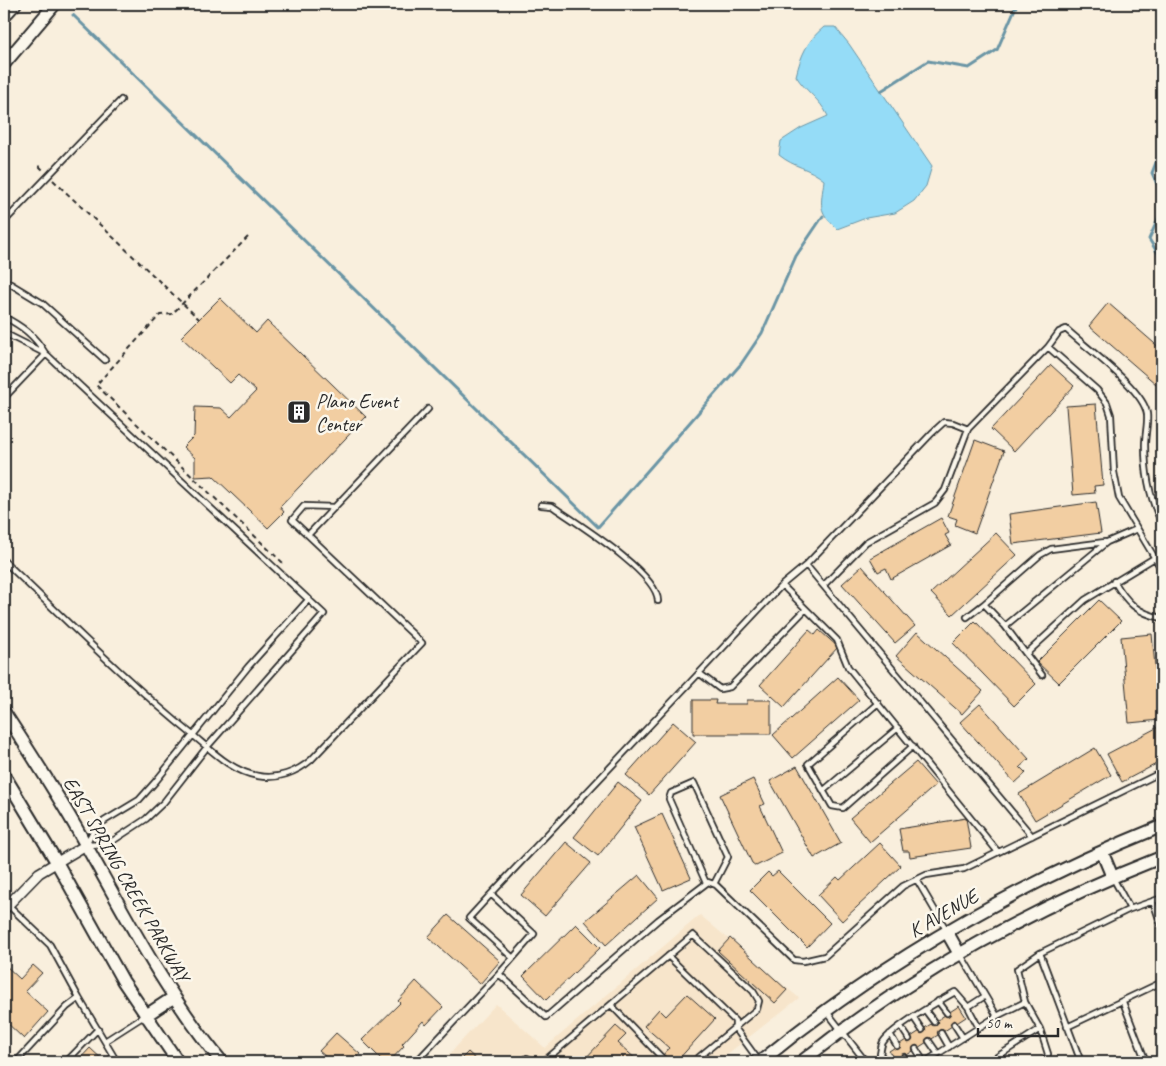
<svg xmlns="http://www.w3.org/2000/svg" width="1166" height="1066" font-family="Caveat,sans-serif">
<rect width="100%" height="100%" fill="#f9efdd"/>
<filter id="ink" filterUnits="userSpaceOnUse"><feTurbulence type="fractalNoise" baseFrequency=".02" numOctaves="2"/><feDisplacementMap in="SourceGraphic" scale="10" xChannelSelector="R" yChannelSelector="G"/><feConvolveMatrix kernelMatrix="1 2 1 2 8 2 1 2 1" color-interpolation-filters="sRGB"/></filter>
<g filter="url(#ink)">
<path fill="#f7e5cb" d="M700,915L799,998L717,1062H442L496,1004L545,1048Z"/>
<path fill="#95dcf7" stroke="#6b95a5" d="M824,27H835L849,44L932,166L926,186L914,201L895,213L866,218L837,229C817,210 821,206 824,180C808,167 795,168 779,155L781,141L801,128L828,116C820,99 805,91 796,76C801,55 807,41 824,27Z"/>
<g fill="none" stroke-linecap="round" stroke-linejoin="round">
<path stroke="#6b95a5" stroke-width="3" d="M73,15L598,527L741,364L762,333L796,256L823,216
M881,91L928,61L969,68L997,50L1017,4
M1162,147L1152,173L1162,195
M1162,210L1149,239L1162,260"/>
</g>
<path fill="#f2cea2" stroke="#2b2b2b" d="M220,298L256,333L267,321L366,417L280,507L284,512L268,528L213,476L195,477V458L183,447L194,436L195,407L221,408L231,417L256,391L238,375L230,383L181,337Z
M1108,303L1162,350V376L1156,384L1089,326Z
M1051,365L1074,386L1014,451L991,429Z
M1157,388H1162V470Z
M1096,404L1103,485L1094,486L1095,493L1073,495L1066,406Z
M975,440L1004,451L975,533L955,525L957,519L948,516Z
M1096,502L1101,533L1013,544L1009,514Z
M941,518L949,533L945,535L951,545L891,579L886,568L878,572L870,558Z
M996,533L1017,555L952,615L931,593Z
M862,566L915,626L895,643L842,584Z
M1099,600L1121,621L1059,683L1037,662Z
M975,621L1036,684L1014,706L953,643Z
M809,630L815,635L819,630L838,647L784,707L760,685Z
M917,632L983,691L962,714L896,656Z
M1152,634L1160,720L1129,723L1121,637Z
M838,677L859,700L793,758L773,735Z
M693,700H716L715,704H747V700H771V734H693Z
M980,704L1029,759L1020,767L1026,773L1015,783L960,722Z
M673,722L696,742L649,795L626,775Z
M1162,725V761L1122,782L1107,754Z
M1095,748L1111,775L1035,820L1019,794Z
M916,762L936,785L870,842L850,818Z
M797,766L841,843L814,858L770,781Z
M753,779L765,804L760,806L782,853L756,866L752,863L720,795Z
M618,782L642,801L598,856L574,837Z
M662,814L691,878L663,890L634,827Z
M966,818L971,848L910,857L909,851H903L899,829Z
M566,842L591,863L545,916L521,895Z
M880,843L901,866L842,921L818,895L837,877L840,880Z
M778,871L830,923L807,947L750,890L768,872L772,876Z
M639,875L658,898L606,945L585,921Z
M448,915L500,961L480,984L428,937Z
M576,924L600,948L546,1000L523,976Z
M730,938L787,990L775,1003L718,951Z
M4,964L20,979L33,965L42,973L25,991L48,1012L24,1039L4,1020Z
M416,981L443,1007L426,1025L423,1021L402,1044L404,1046L389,1062H384L362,1040L400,1003L398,1001Z
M687,994L715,1019L676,1062H671L663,1055L669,1048L644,1026L659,1009L666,1016Z
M959,1006L966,1017L896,1062L889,1051Z
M616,1026L626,1035L618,1043L639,1062H582Z
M336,1033L360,1054L355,1059L358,1062H321L326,1057L319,1051Z
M90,1048L105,1062H77Z
M468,1052L479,1062H458Z"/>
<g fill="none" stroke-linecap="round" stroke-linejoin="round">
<g stroke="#2b2b2b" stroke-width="8">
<path id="lane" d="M4,222L121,100
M4,280L42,303L105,360
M4,317C22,326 35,336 45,353
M4,333L46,354L324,614L207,747L164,802L146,819L108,844L87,845
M1048,347L1097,390L1107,403L1111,415L1114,472L1119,498L1162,570
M4,398L46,354
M968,429L953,423L944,422L932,433L806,565L782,585L491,894L534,934L499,974L546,1017L658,920L708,882L716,885L794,960L803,961L825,956L903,886L926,875L964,869L1162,772
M541,505L552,506C575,522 658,573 658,601
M1137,529L1107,542L1005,626L1026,654L1085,600L1156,557
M308,535L292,520L304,506L334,507
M4,561C66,620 127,682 194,736C213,752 233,772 258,776C277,780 297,772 311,760L422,643L308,535L428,409
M806,565L1032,836
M1114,581C1127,603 1137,613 1162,618
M782,585L837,640L848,667L998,852
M824,585L866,542L935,503L945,490L968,429L1048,347L1059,332L1066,329C1085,347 1144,389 1147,414C1148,424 1145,435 1145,445C1145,471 1150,500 1162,523
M967,617L984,604
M1005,626L984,604L1040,555L1051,549L1105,542
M1026,654L1042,675
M699,673L720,689L730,687L806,609
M878,703L808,764L832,806L843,808L913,746
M823,791L898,728
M86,844L96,826L139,800L156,781L248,667L309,599
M1113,878L1130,909L1162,898
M917,880L947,931
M706,883L669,799L671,793L694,783L728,857L714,884
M491,894L469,918L513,958
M4,901L50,945L79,998L67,1007L16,1062
M1153,901L1162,928
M668,956L735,1021V1028L759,1061
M79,998L117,1062
M938,1001L947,1013
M1025,1002L1017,969L1040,953
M1123,1002L1146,1062
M611,1005L666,1062
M968,1007L985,996
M925,1010L934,1022
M827,1012L866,1062
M914,1018L922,1030
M954,1024L963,1038
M901,1027L909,1039
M1067,1027L1162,982
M1040,1029L1048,1054L1045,1062
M941,1033L949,1047
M890,1034L897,1046
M105,1041L144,1016
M929,1041L938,1054
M916,1049L924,1062
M904,1057L907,1062
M66,1062L98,1029
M416,1062L499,974
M523,1062L527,1058L534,1062
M543,1062L693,935L753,991L759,1001L757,1009L693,1062
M886,1062L880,1054C881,1050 881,1045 883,1042C892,1028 939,1001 955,992L968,1007L979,1028
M925,1062L997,1016L961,955
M989,1062L1040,1029L1025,1002L997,1016
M1081,1062L1040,953L1130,909"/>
</g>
<g stroke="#2b2b2b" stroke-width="12">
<path id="street" d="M4,909L39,873L86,845"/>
</g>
<g stroke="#2b2b2b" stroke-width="15">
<path id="secondary" d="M4,16L15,4
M4,64L55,4
M4,712C28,749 52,786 74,824C121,906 162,990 222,1062
M4,775L56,861L123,981L178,1062
M1102,852L1112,876
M947,932L960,955
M145,1016L174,997
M760,1062C880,963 1018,884 1162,826
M801,1062C909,976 1034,907 1162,857"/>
</g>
<path stroke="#2b2b2b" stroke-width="2" stroke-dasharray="5 4" stroke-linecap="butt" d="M39,166L44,171
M53,180L199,319
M248,237L172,314L160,315L96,385L283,563"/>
<use href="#lane" stroke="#fbf7ec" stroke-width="4.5"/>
<use href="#street" stroke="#fbf7ec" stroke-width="9"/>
<use href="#secondary" stroke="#fbf7ec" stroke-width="11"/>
</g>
</g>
<defs>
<g id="building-square" transform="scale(1.25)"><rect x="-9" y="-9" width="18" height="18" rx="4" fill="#2b2b2b" stroke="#fbf7ec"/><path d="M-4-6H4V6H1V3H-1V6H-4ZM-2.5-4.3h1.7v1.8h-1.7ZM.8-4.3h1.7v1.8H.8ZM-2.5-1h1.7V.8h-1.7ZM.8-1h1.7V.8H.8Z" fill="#fff"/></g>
</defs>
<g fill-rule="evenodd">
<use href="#building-square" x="299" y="412"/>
</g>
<g text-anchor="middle" stroke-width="5" stroke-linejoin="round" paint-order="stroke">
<g font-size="20" fill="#2b2b2b" stroke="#fbf7ec" text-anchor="start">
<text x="316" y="408">Plano Event<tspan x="316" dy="23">Center</tspan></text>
</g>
<g font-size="20" fill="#2b2b2b" stroke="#fbf7ec">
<text transform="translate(127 879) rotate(60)" y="7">EAST SPRING CREEK PARKWAY</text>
<text transform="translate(943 913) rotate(-30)" y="7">K AVENUE</text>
</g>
</g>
<rect width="1166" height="1066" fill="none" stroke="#fbf7ec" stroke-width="20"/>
<rect x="10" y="10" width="1146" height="1046" fill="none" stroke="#2b2b2b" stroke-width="2" filter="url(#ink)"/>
<path d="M978 1028v8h80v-8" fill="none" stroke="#2b2b2b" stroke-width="2.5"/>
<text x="986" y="1028" font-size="15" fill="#2b2b2b" stroke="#fbf7ec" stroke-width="4" paint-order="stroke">50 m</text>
</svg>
